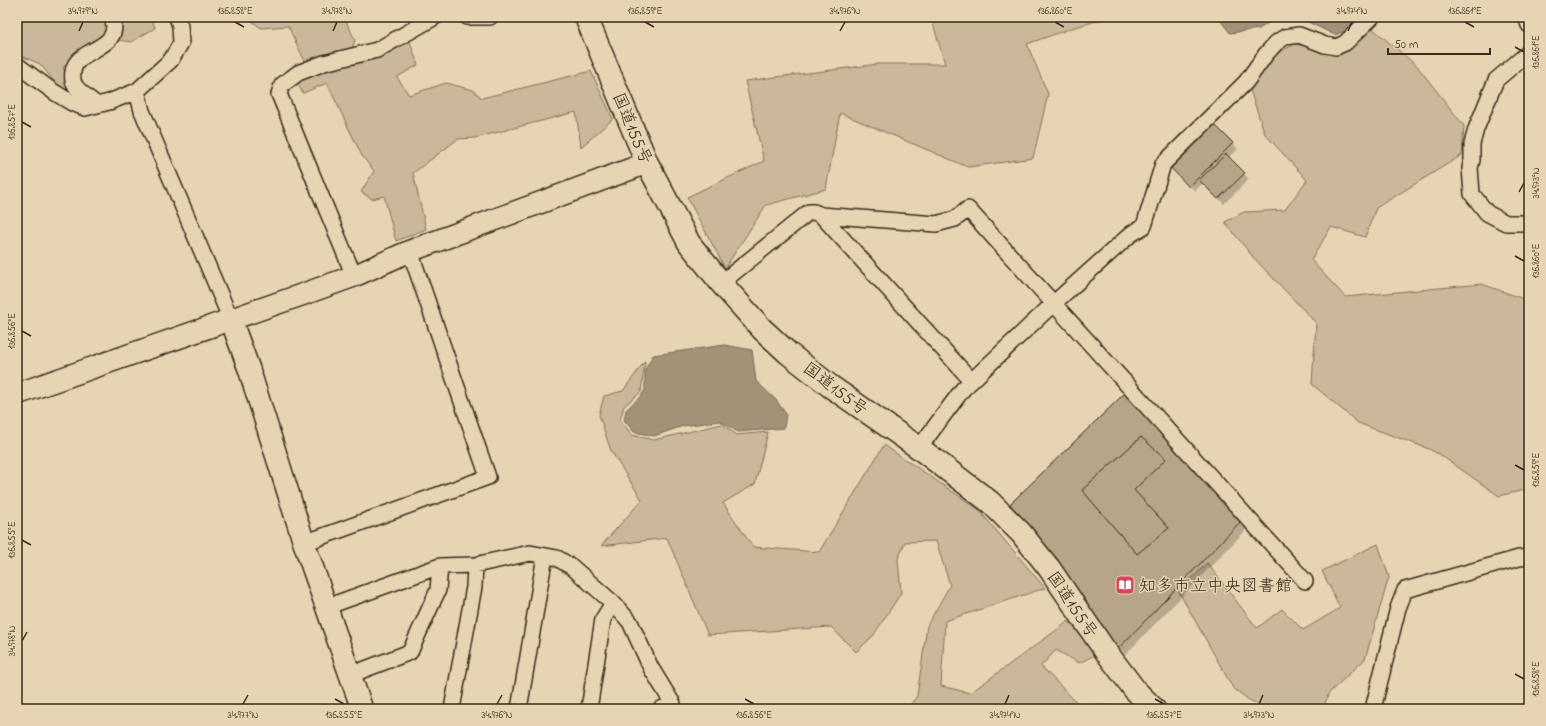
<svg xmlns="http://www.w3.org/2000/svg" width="1546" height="726" font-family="'Indie Flower','Klee One',sans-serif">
<rect width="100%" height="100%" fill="#e7d4b2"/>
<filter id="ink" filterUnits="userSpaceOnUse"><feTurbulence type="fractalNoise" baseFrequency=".025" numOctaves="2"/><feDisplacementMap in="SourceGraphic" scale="8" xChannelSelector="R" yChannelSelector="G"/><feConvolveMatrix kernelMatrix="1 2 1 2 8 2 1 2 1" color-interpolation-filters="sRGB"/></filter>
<g filter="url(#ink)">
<path fill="#cbb89a" stroke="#83715c" d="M17,17H151L155,28L131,42L100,37L63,67L72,91L66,96L40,64L17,54Z
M247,17H344L355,40L352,49L409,39L418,65L397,77L409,95L446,83L473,90L482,98L591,71L613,119L581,147L576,112L475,138L458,139L413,173L426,229L396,241L384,196L372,199L361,192L374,171L362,156L327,83L303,93L297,83L311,74L288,26L261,28Z
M931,17H1111L1072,28L1027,44L1048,94L1033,158L968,167L840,113L826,189L766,205L725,268L687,197L764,161L745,81L879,64H945Z
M1372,28L1417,66L1464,126L1462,155L1376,208L1365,237L1331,227L1311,260L1345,297L1482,284L1529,301V489L1499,496L1442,456L1429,449L1358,423L1312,384L1316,323L1253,257L1225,222L1244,212L1285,210L1307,180L1265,134L1250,90L1276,54L1295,44L1311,47L1334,55L1350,50Z
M645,361L641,392L624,406L620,420L632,435L654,440L722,424L737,435L768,432L755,484L723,503L753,547L819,552L884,445L978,509L1045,588L945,621L941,686L970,693L1069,621L1095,655L1079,663L1056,650L1041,666L1079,705L1132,706L1135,709H907L917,696L927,626L950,585L936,541L905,542L898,559L901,593L873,636L856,652L831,627L708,635L667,538L601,546L642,500L611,451L599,415L604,396L623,391Z
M1378,544L1389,577L1365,659L1329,693L1323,709H1270L1249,700L1233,688L1179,592L1207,563L1257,628L1282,609L1303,630L1340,608L1322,571Z"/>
<path fill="#a39178" stroke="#796854" d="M1227,17H1281L1276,18L1259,29L1230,33L1221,21Z
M1293,17H1358L1345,31L1335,35L1306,21Z
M725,345L752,350L756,381L776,400L786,414L784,428L738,432L720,421L683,426L654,436L634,432L624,420L626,410L641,396L645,390V370L653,355Z"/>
<path fill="#0003" d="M1214,125L1238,149L1228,158L1249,179L1224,204L1203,183L1195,191L1171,167Z
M1126,393L1248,528L1125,655L1119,648L1011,505Z"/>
<path fill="#b7a588" stroke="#3b2a1e" d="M1214,124L1233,143L1189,187L1170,167Z
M1226,154L1245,173L1218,199L1199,180Z
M1126,392L1242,520L1118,649L1010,504Z
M1141,437L1166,459L1134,490L1169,528L1137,554L1082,490Z"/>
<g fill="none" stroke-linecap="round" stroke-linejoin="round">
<g stroke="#3b2a1e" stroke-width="18">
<path id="street" d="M467,17H490
M1526,17L1529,25
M1529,52L1496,80L1476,129L1472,144V160L1470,168L1472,194L1487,213L1506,223H1529
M17,65L54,92L72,103L85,108L109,102L137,91L171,60L181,43L180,26L177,17
M137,91L142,111L231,320
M97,105C90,99 82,94 76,87C73,83 72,78 73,72C75,47 124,51 112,17
M821,215L971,380
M354,276L279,94L282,85L298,73L324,63L377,50L435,17
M721,283L809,212H814L821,215L936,224L955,219L968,209L1305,581
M919,448L963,389L1054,303L1131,234L1144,226L1163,164L1246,82L1266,54L1276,43L1285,37L1299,35L1325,45L1336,47L1345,43L1372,17
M304,543L488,477L410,251
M326,607L440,566L475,565L530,553L557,558L572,567L613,603L630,622L651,668L673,704L661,709
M350,675L410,652L438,590L440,566
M452,709L474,587L475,565
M519,709L545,556
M589,709L603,619L613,603
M1373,709L1398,608L1405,590L1519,558L1529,557"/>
</g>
<g stroke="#3b2a1e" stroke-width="24">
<path id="secondary" d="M231,320L249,369L304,543L362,709
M17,394L304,294L354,276L410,251L647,163"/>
</g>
<g stroke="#3b2a1e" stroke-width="25">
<path id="highway" d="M586,17L647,163L689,243L721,283L762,329L788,353L830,386L919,448L990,502L1021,533L1049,568L1104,649L1135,690L1154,709"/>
</g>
<use href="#street" stroke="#e7d4b2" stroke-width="15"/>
<use href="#secondary" stroke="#e7d4b2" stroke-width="21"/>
<use href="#highway" stroke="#e7d4b2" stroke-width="22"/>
</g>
</g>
<path fill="none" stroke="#3b2a1e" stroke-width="1.5" d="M235,22L244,27M645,22L654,27M1055,22L1064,27M1465,22L1474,27M79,31L83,22M333,31L337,22M840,31L845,22M1348,31L1352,22M1515,47L1524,52M22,122L31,127M1519,192L1524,183M1515,256L1524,261M22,331L31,336M1515,465L1524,470M22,540L31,545M22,641L27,632M1515,674L1524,679M335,699L344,704M745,699L754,704M1155,699L1164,704M243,704L248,695M497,704L502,695M1005,704L1009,695M1259,704L1263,695"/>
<defs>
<g id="library-square" transform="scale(1)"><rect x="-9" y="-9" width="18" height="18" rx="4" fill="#d1495b" stroke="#e7d4b2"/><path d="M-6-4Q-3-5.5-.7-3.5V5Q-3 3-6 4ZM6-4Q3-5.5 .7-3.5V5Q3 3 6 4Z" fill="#fff"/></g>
</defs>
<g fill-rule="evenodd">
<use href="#library-square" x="1125" y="585"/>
</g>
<g text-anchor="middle" stroke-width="3" stroke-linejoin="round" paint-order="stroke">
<g font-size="17" fill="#3b2a1e" stroke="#e7d4b2">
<text transform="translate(633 128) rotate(67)" y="6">国道155号</text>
<text transform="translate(836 388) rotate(37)" y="6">国道155号</text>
<text transform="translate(1073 604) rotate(56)" y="6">国道155号</text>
</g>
<g font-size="17" fill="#3b2a1e" stroke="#e7d4b2" text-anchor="start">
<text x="1139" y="591">知多市立中央図書館</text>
</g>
</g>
<rect width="1546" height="726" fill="none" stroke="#e7d4b2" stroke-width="44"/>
<path d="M1388 48v6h102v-6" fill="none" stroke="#3b2a1e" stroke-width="2"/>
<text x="1394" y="48" font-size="12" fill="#3b2a1e" stroke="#e7d4b2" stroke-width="3" paint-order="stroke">50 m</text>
<rect x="22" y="22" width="1502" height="682" fill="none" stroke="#3b2a1e" stroke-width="1.5"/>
<g font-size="10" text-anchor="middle" fill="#3b2a1e">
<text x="83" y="14">34.979°N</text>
<text x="235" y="14">136.858°E</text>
<text x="337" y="14">34.978°N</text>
<text x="645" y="14">136.859°E</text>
<text x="845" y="14">34.976°N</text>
<text x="1055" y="14">136.860°E</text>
<text x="1352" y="14">34.974°N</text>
<text x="1465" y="14">136.861°E</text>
<text transform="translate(1535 52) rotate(-90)" y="4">136.861°E</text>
<text transform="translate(11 122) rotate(-90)" y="4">136.857°E</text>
<text transform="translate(1535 183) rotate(-90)" y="4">34.973°N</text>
<text transform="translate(1535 261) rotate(-90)" y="4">136.860°E</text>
<text transform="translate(11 331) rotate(-90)" y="4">136.856°E</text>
<text transform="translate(1535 470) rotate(-90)" y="4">136.859°E</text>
<text transform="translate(11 540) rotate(-90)" y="4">136.855°E</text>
<text transform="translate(11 641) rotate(-90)" y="4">34.978°N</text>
<text transform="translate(1535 679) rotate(-90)" y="4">136.858°E</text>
<text x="243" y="718">34.977°N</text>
<text x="344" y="718">136.855°E</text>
<text x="497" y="718">34.976°N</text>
<text x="754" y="718">136.856°E</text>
<text x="1005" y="718">34.974°N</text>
<text x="1164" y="718">136.857°E</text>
<text x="1259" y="718">34.973°N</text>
</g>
</svg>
